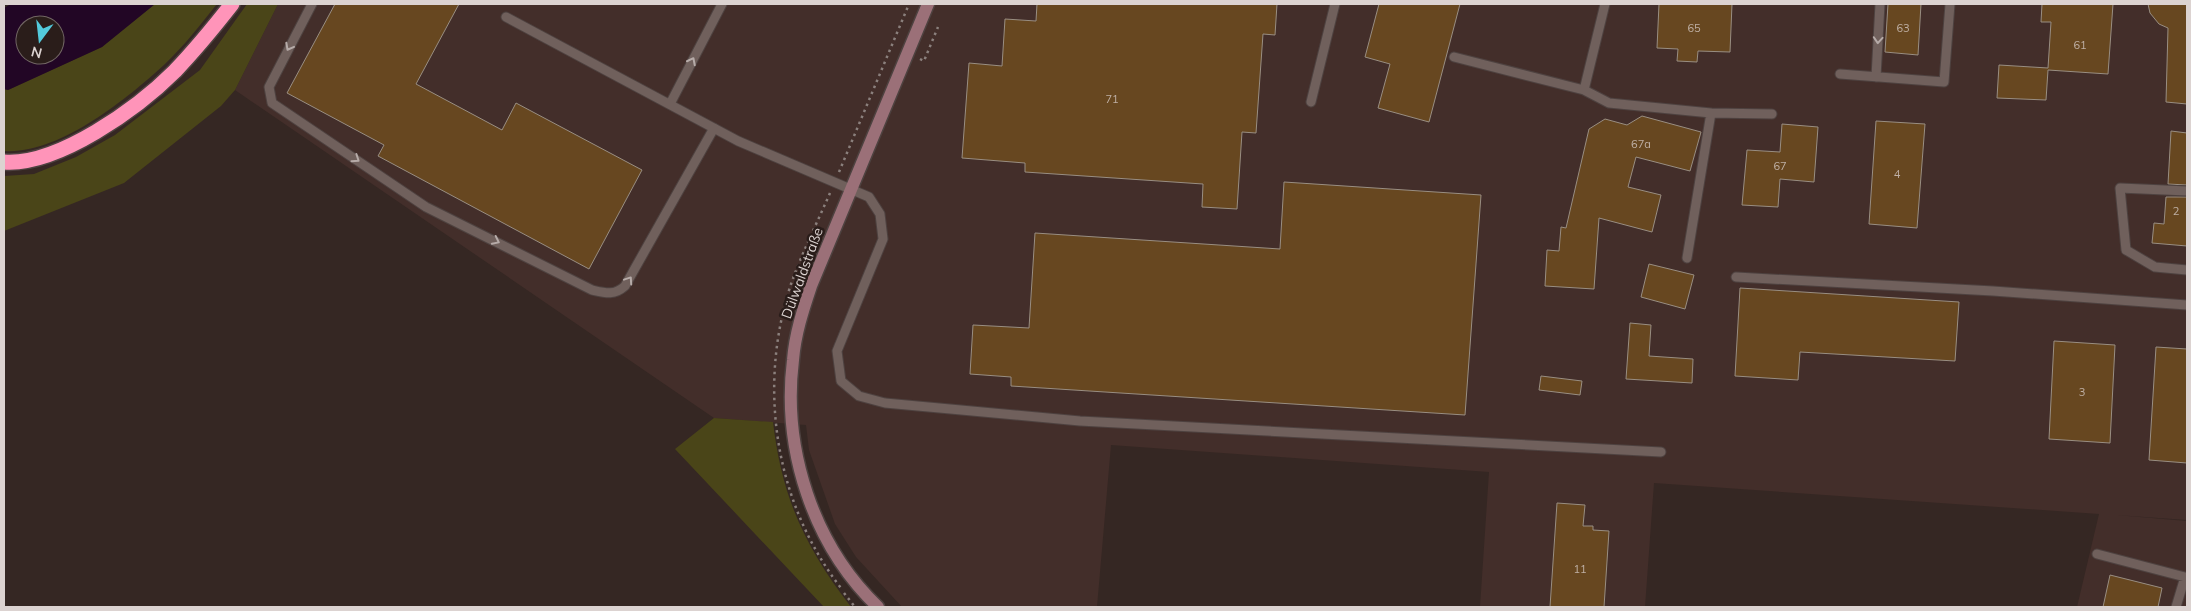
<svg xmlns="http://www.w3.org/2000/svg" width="2191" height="611" font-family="Mulish,sans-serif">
<rect width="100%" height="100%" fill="#352723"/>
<path fill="#432e2a" d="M278,4H2187V520L2116,515L2187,521V607H2077L2099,514L1654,483L1645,607H1480L1489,472L1111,445L1097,607H902L856,557L835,524L809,450L806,425L714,418L235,90Z"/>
<path fill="#4a4518" d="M155,4H217C201,24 184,46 165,64C127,99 58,155 4,151V89L8,90L102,47Z
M247,4H278L235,90L221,106L124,183L4,231V176L34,174L76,157L115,135L200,70Z
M714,418L773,422C782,498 805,547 851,607H824L675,449Z"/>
<path fill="#220625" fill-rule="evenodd" d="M11,4H155L102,47L8,90L4,89V8ZM25,25H55V55H25Z"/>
<path fill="#674720" stroke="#998e82" d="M335,4H459L416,84L502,130L516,103L642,170L589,269L378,156L384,145L287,93Z
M1037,4H1277L1275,35L1263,34L1256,133L1242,132L1237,209L1202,207L1203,184L1025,172V163L962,158L969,63L1002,66L1005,19L1036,21Z
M1379,4H1460L1429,122L1378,108L1390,64L1365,57Z
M1659,4H1732L1730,52L1698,51L1697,62L1677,61L1678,49L1657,48Z
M1888,4H1921L1918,55L1885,52Z
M2042,4H2113L2108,74L2048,70L2046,100L1997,98L1999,65L2048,68L2051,22H2041Z
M2148,4H2187V104L2166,102L2168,28L2159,24L2150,13Z
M1642,116L1701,132L1690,171L1636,157L1628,187L1661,195L1652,232L1599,218L1594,289L1545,286L1547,250L1559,251L1561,227L1566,228L1589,129L1605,119L1627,125Z
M1876,121L1925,124L1917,228L1869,224Z
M1782,124L1818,127L1814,182L1780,179L1778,207L1742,205L1747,150L1780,152Z
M2171,131L2187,133V185L2168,184Z
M1284,182L1481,195L1465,415L1011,386V377L970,374L973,325L1029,328L1035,233L1280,249Z
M2166,197H2187V246L2152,243L2154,223L2164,224Z
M1649,264L1694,275L1685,309L1641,297Z
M1740,288L1959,302L1955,361L1800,352L1798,380L1735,376Z
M1630,323L1651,325L1649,356L1693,359L1692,383L1626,379Z
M2054,341L2115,345L2110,443L2049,439Z
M2156,347L2187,349V463L2149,460Z
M1541,376L1582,381L1580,395L1539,390Z
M1557,503L1585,505L1583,526H1593V530L1609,531L1604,607H1550Z
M2110,575L2162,588L2158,607H2103Z"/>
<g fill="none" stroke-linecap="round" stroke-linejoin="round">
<g stroke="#4e4240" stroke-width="11">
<path id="lane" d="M312,4L269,87L272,103L426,207L592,290C605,293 614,296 625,286L714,128
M506,17L738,141L869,197L880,214L883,239L837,351L841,381L859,396L885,403L1080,421L1661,452
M1454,57L1584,90L1605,4
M1840,74L1944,82L1950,4
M1876,77L1880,4
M1584,90L1609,103L1711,113L1687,258
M1311,102L1335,4
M670,104L722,4
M1711,113L1772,114
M2187,191L2120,188L2126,250L2155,267L2187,270
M1736,277L1993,291L2187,305
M2097,554L2185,577L2176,607"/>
</g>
<g stroke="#4e4240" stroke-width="15">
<path id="secondary" d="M878,607C813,545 782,449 793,360C795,334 803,310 811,286L928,4"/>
</g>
<g stroke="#4e4240" stroke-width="18">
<path id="highway" d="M4,162C58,166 138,108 175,71C195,50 214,27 232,4"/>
</g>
<path stroke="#8b807d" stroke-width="2.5" stroke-dasharray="2.5 4" stroke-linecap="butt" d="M920,59L924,61L938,27
M839,172L909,4
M830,193C817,223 802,253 791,284C757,387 775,503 841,588
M844,593L855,607"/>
<use href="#lane" stroke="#70605c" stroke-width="9"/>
<use href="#secondary" stroke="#9b7078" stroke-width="12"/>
<use href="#highway" stroke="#ff94b9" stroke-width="15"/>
</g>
<defs><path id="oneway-chevron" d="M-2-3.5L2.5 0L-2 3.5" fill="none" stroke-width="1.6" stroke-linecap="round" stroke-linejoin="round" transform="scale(1.25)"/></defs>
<g stroke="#b6aba8">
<use href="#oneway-chevron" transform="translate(1878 40) rotate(94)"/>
<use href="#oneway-chevron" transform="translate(289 47) rotate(118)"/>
<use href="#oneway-chevron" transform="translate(692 61) rotate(-63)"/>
<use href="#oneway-chevron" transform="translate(356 159) rotate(34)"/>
<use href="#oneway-chevron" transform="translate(496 241) rotate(26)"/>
<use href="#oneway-chevron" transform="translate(629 280) rotate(-56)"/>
</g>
<g text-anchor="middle" stroke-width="5" stroke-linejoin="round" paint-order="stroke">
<g font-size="11" fill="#bfb0a5">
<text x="1694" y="32">65</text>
<text x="1903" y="32">63</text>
<text x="2080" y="49">61</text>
<text x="1112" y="103">71</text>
<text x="1641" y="148">67a</text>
<text x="1780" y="170">67</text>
<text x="1897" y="178">4</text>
<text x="2176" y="215">2</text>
<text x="2082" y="396">3</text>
<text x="1580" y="573">11</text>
</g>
<g font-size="14" fill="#dcd3d1" stroke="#2a1d1a">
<text transform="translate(802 273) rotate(-70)" y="5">Dülwaldstraße</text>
</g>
</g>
<rect width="2191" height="611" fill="none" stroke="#dcd3d1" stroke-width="10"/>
<g transform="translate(40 40) rotate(195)"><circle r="24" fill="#2a1d1a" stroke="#716663"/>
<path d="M0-4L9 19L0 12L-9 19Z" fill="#53cadc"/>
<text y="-8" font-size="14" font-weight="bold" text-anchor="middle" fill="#dcd3d1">N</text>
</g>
</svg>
